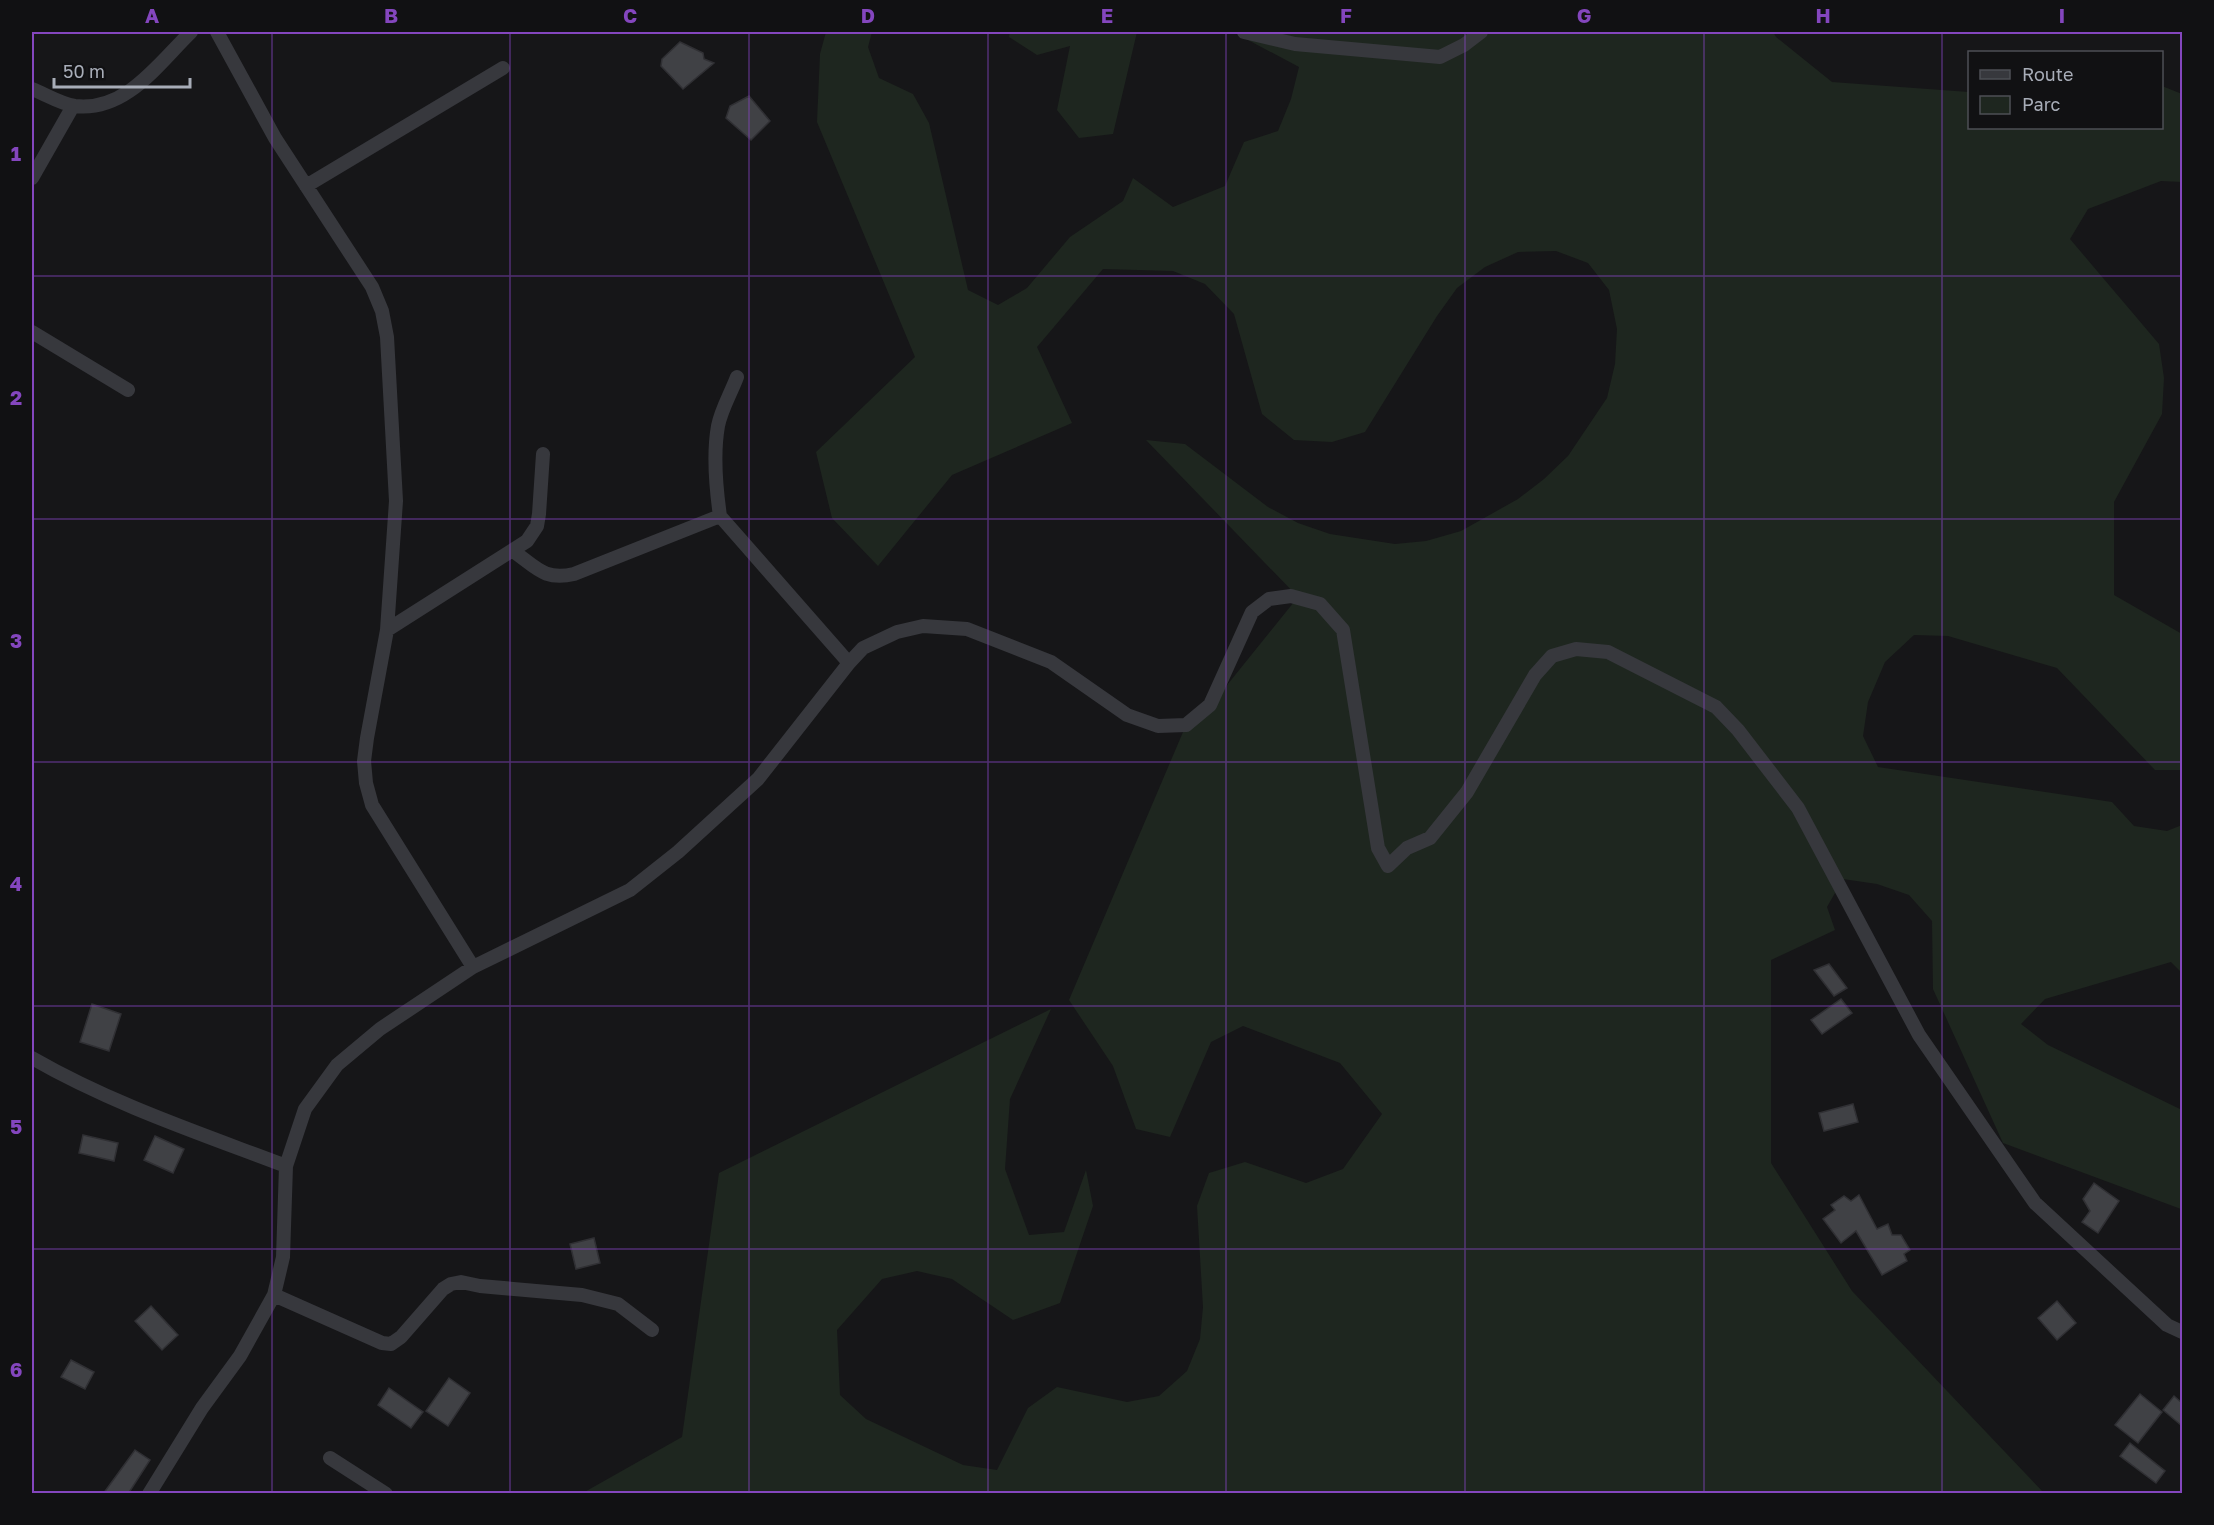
<svg xmlns="http://www.w3.org/2000/svg" width="2214" height="1525" font-family="'Golos Text',sans-serif">
<rect width="100%" height="100%" fill="#161618"/>
<path fill="#1e261f" d="M826,32H872L868,47L879,78L913,94L929,123L968,290L998,305L1027,288L1070,237L1123,201L1133,178L1173,207L1225,186L1244,142L1278,131L1291,99L1299,67L1233,32H1773L1776,37L1832,82L1969,92L1970,128H2162V86L2182,94V182L2161,181L2088,209L2070,239L2159,344L2164,378L2162,414L2114,502V595L2182,634V770H2155L2057,668L1948,636L1914,635L1885,662L1868,702L1863,736L1878,767L2112,802L2134,826L2167,831L2182,825V973L2171,962L2045,999L2021,1024L2048,1045L2182,1110V1213L2181,1209L2003,1143L1933,989L1932,921L1909,895L1877,884L1843,879L1827,907L1835,930L1771,960V1163L1852,1291L2044,1493L581,1494L682,1437L719,1173L1051,1009L1010,1099L1005,1169L1029,1235L1064,1232L1086,1170L1093,1206L1060,1303L1013,1320L952,1279L917,1271L882,1279L837,1330L840,1395L866,1419L963,1465L997,1470L1028,1408L1057,1387L1127,1402L1159,1396L1187,1371L1200,1339L1203,1307L1197,1206L1209,1173L1245,1162L1306,1183L1343,1169L1382,1114L1340,1063L1243,1026L1211,1042L1170,1137L1136,1129L1113,1066L1069,1000L1186,725L1211,705L1298,597L1146,440L1185,444L1268,507L1298,523L1330,534L1395,544L1426,541L1461,531L1518,499L1544,479L1568,456L1607,398L1615,364L1617,329L1609,290L1588,263L1556,251L1518,252L1485,267L1457,288L1437,316L1365,432L1332,442L1294,440L1262,414L1234,314L1205,284L1173,271L1103,269L1037,347L1072,423L952,475L878,566L832,518L816,452L915,357L817,122L820,54Z
M1010,32H1137L1113,134L1079,138L1057,110L1070,46L1037,55L1009,37Z"/>
<path fill="#404145" stroke="#303034" stroke-width="1.5" d="M680,42L703,53L704,59L714,63L683,89L661,66L662,59Z
M749,96L770,121L751,140L726,118L730,106Z
M1829,964L1847,988L1834,996L1814,970Z
M1841,999L1852,1013L1822,1034L1811,1020Z
M92,1004L121,1014L109,1051L80,1042Z
M1853,1104L1858,1122L1824,1131L1819,1113Z
M83,1135L118,1143L114,1161L79,1153Z
M155,1136L184,1149L173,1173L144,1160Z
M2094,1183L2119,1201L2098,1233L2082,1222L2090,1211L2083,1199Z
M1859,1195L1877,1229L1888,1224L1892,1235H1901L1910,1250L1904,1254L1907,1261L1882,1275L1856,1231L1841,1243L1823,1219L1835,1210L1831,1205L1844,1196L1851,1201Z
M594,1238L600,1263L576,1269L570,1244Z
M2057,1301L2076,1323L2057,1340L2038,1318Z
M151,1306L178,1335L162,1350L135,1321Z
M71,1360L94,1372L85,1389L61,1377Z
M449,1378L470,1393L448,1426L426,1411Z
M389,1388L423,1412L411,1428L378,1405Z
M2140,1394L2162,1412L2138,1443L2115,1425Z
M2174,1396L2182,1403V1426L2163,1410Z
M2130,1443L2165,1471L2156,1483L2120,1456Z
M135,1450L150,1460L128,1494H103Z"/>
<g fill="none" stroke-linecap="round" stroke-linejoin="round">
<path stroke="#37383d" stroke-width="14" d="M217,32L275,138L372,287L382,311L387,337L396,501L387,630L367,738L364,761L366,783L372,805L473,967
M1244,32L1295,44L1440,57L1464,45L1481,32
M32,89C45,94 61,104 75,106C126,112 158,64 191,32
M32,178L73,106
M306,186L503,68
M32,332L128,390
M737,377C731,393 721,410 718,426C713,454 716,488 720,516L849,663
M513,551C536,567 544,581 574,574L720,516
M387,630L527,541L537,526L539,514L543,454
M32,1058C112,1104 199,1133 286,1166
M274,1295L382,1343L391,1344L401,1337L443,1289L451,1284L461,1282L480,1286L582,1295L618,1304L652,1330
M330,1458L386,1494
M149,1494L202,1408L240,1356L274,1295L283,1257L286,1166L305,1109L337,1065L380,1029L473,967L630,890L678,852L758,779L849,663L863,648L897,632L923,626L967,629L1051,662L1127,715L1158,726L1186,725L1210,705L1252,612L1269,599L1291,596L1320,604L1343,630L1378,848L1388,866L1407,848L1430,838L1467,792L1535,675L1552,656L1576,649L1608,652L1716,707L1738,730L1798,808L1919,1035L2035,1203L2167,1325L2182,1332"/>
</g>
<path fill="none" stroke="#8446be" stroke-width="1.5" stroke-opacity="0.55" d="M272,32V1494M510,32V1494M749,32V1494M988,32V1494M1226,32V1494M1465,32V1494M1704,32V1494M1942,32V1494M32,276H2182M32,519H2182M32,762H2182M32,1006H2182M32,1249H2182"/>
<rect width="2214" height="1525" fill="none" stroke="#111113" stroke-width="66"/>
<rect x="1968" y="51" width="195" height="78" fill="#111113" stroke="#4d4f55" stroke-width="1.5"/>
<rect x="1980" y="70" width="30" height="9" fill="#37383d" stroke="#4d4f55" stroke-width="1.5"/>
<text x="2022" y="81" font-size="18" fill="#a8adb8">Route</text>
<rect x="1980" y="96" width="30" height="18" fill="#1e261f" stroke="#4d4f55" stroke-width="1.5"/>
<text x="2022" y="111" font-size="18" fill="#a8adb8">Parc</text>
<path d="M54 78v9h136v-9" fill="none" stroke="#a8adb8" stroke-width="3"/>
<text x="63" y="78" font-size="18" fill="#a8adb8" stroke="#111113" stroke-width="4.5" paint-order="stroke">50 m</text>
<rect x="33" y="33" width="2148" height="1459" fill="none" stroke="#8446be" stroke-width="2"/>
<g font-size="20" text-anchor="middle" font-weight="bold" fill="#8446be">
<text x="152" y="23">A</text>
<text x="391" y="23">B</text>
<text x="630" y="23">C</text>
<text x="868" y="23">D</text>
<text x="1107" y="23">E</text>
<text x="1346" y="23">F</text>
<text x="1584" y="23">G</text>
<text x="1823" y="23">H</text>
<text x="2062" y="23">I</text>
<text x="16" y="161">1</text>
<text x="16" y="405">2</text>
<text x="16" y="648">3</text>
<text x="16" y="891">4</text>
<text x="16" y="1134">5</text>
<text x="16" y="1377">6</text>
</g>
</svg>
